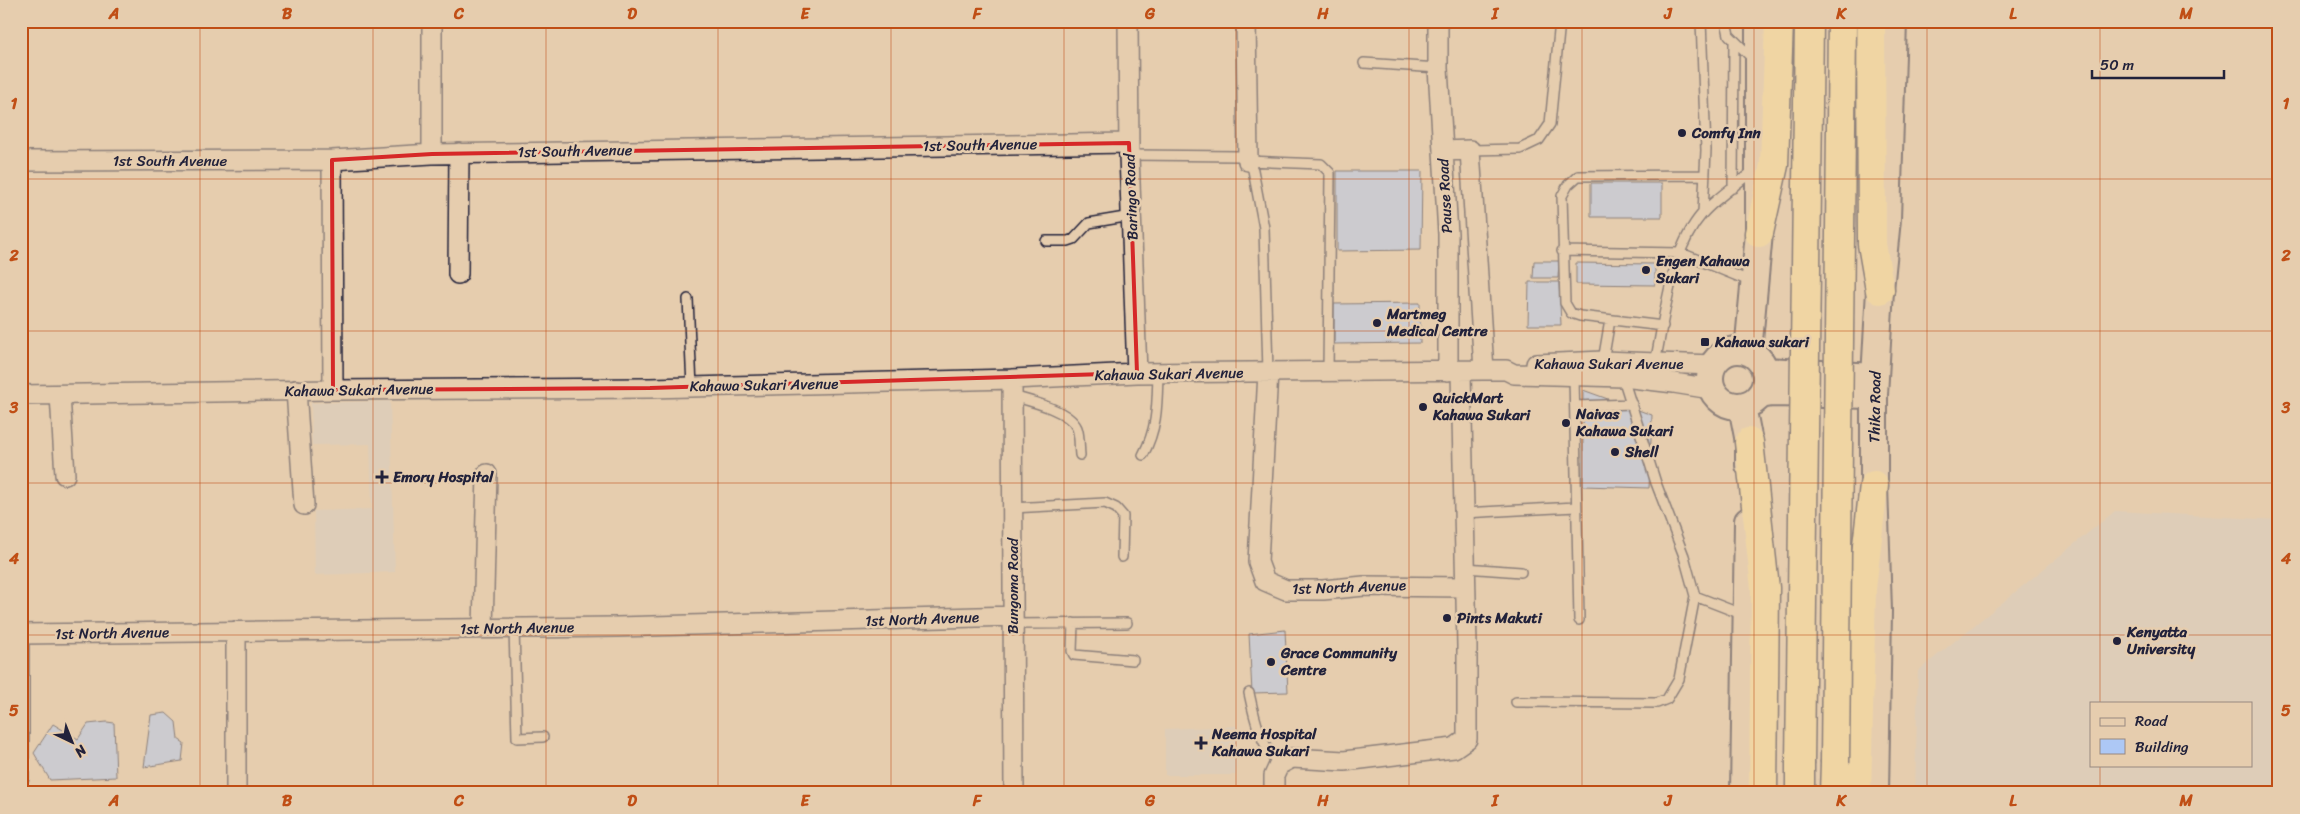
<svg xmlns="http://www.w3.org/2000/svg" width="2300" height="814" font-family="Sriracha,sans-serif">
<rect width="100%" height="100%" fill="#e6cdae"/>
<filter id="ink" filterUnits="userSpaceOnUse"><feTurbulence type="fractalNoise" baseFrequency=".02" numOctaves="2"/><feDisplacementMap in="SourceGraphic" scale="10" xChannelSelector="R" yChannelSelector="G"/><feConvolveMatrix kernelMatrix="1 2 1 2 8 2 1 2 1" color-interpolation-filters="sRGB"/></filter>
<g filter="url(#ink)">
<path fill="#d5ccc3" fill-rule="evenodd" d="M390,401L395,572L315,575L314,511L372,509L370,444L312,445L311,403Z
M2115,511L2279,520V793H1915L1918,671ZM2091,703H2251V765H2091Z
M1237,726L1236,775H1165V729Z"/>
<path fill="#adc8f5" stroke="#22223b" d="M1337,171H1422L1421,250L1337,251Z
M1591,183H1662V217H1591Z
M1534,261H1559L1558,278H1533Z
M1576,263L1655,264V285L1576,284Z
M1529,282H1559L1561,325H1528Z
M1420,303V343L1334,344V304Z
M1583,390L1652,415L1649,488L1583,486Z
M1285,630L1288,692L1252,693L1249,634Z
M166,713L176,722L178,739L184,743L182,761L144,767L151,715Z
M107,722L114,723L116,777L50,780L34,753L53,724L78,739L88,724Z"/>
<g fill="none" stroke-linecap="round" stroke-linejoin="round">
<g stroke="#22223b" stroke-width="12">
<path id="service" d="M1701,21L1706,150L1703,213
M1726,21L1729,35L1754,60
M1364,63L1438,68
M1470,150L1520,149L1539,140L1550,124L1560,21
M1129,155L1239,156L1248,161L1253,170L1264,228L1268,372
M1248,161L1321,164L1330,173L1328,372
M1733,188L1734,42
M1046,241H1068L1074,239L1089,223L1131,216
M1562,251L1681,253L1752,282
M688,299L692,387
M1663,326L1580,316L1571,313L1565,303L1562,196L1568,185L1578,176L1705,175
M1603,361L1610,320
M1655,363C1665,317 1670,251 1702,214C1717,197 1738,184 1755,169
M1574,377L1579,620
M1623,378L1656,483L1684,556L1695,596L1744,615
M1012,396C1030,401 1069,410 1077,428C1080,436 1079,447 1080,455
M1575,406L1632,404
M1143,455C1158,427 1157,404 1158,373
M1012,508L1105,503L1116,508L1123,516L1122,557
M1464,513L1576,507
M1465,568L1521,572
M1073,623L1072,651L1074,655L1133,660
M1013,624L1127,623
M514,628L517,738L543,737
M24,634V779
M1249,693C1255,721 1260,743 1279,765
M1516,702L1657,703L1667,699L1679,679L1695,596"/>
</g>
<g stroke="#22223b" stroke-width="22">
<path id="minor" d="M432,21V154
M1128,21L1129,155L1137,373
M1246,21L1248,161
M1438,21V68L1448,234V371
M1443,151L1470,150L1484,370
M332,160L333,390
M21,161L332,160L432,154L1129,143
M458,274L459,153
M1536,364L1603,361L1713,365
M1268,372L1258,562L1265,581L1286,590H1323L1364,586L1464,587
M1012,379L1014,793
M296,390L304,505
M21,395L333,390L650,388L1012,379L1137,373L1484,370H1506L1514,374L1623,377L1674,383L1711,389
M60,395L65,475
M483,628L487,474
M236,631V793
M21,634L617,627L1013,616
M1274,793V776L1279,765L1292,758L1344,761L1454,748L1467,739V646L1461,372"/>
</g>
<g stroke="#22223b" stroke-width="30">
<path id="secondary" d="M1710 378a28 28 0 1 1 56 0a28 28 0 1 1-56 0Z
M1748,352L1759,233V21
M1765,371L1875,377
M1760,395L1772,393L1874,395
M1742,406L1749,442V465
M1744,793L1748,521
M1875,793L1878,611L1874,485V395L1880,290L1887,219L1893,21"/>
</g>
<g stroke="#22223b" stroke-width="31">
<path id="trunk" d="M1871,21L1872,244L1880,290
M1759,233L1774,165L1779,21
M1749,442L1765,588L1763,793
M1800,793V764
M1834,793L1835,763
M1857,793L1862,589L1874,485"/>
</g>
<use href="#service" stroke="#e6cdae" stroke-width="9"/>
<use href="#minor" stroke="#e6cdae" stroke-width="19"/>
<use href="#secondary" stroke="#e6cdae" stroke-width="26"/>
<use href="#trunk" stroke="#fcde96" stroke-width="28"/>
<g stroke="#22223b" stroke-width="31" stroke-linecap="butt">
<path id="trunk-bridge" d="M1835,763L1842,21
M1800,764L1809,21"/>
</g>
<use href="#trunk-bridge" stroke="#fcde96" stroke-width="28"/>
</g>
</g>
<path d="M0 0H2300V814H0ZM1129,143L1137,373L650,388L333,390L332,160L432,154Z" fill="#e6cdae" fill-opacity=".55" fill-rule="evenodd"/>
<path fill="none" stroke="#d62828" stroke-width="4" stroke-linejoin="round" d="M1129,143L1137,373L650,388L333,390L332,160L432,154Z"/>
<path fill="none" stroke="#c04e15" stroke-width="1" stroke-opacity="0.55" d="M200,21V793M373,21V793M546,21V793M718,21V793M891,21V793M1064,21V793M1236,21V793M1409,21V793M1582,21V793M1754,21V793M1927,21V793M2100,21V703M21,179H2279M21,331H2279M21,483H2279M21,635H2279M2100,765V793"/>
<g fill="#22223b" stroke="#e6cdae" stroke-width="2">
<circle cx="1682" cy="133" r="5"/>
<circle cx="1646" cy="270" r="5"/>
<circle cx="1377" cy="323" r="5"/>
<rect x="1700" y="337" width="10" height="10" rx="2.5"/>
<circle cx="1423" cy="407" r="5"/>
<circle cx="1566" cy="423" r="5"/>
<circle cx="1615" cy="452" r="5"/>
<path d="M379.5 469.5h5v5h5v5h-5v5h-5v-5h-5v-5h5z"/>
<circle cx="1447" cy="618" r="5"/>
<circle cx="2117" cy="641" r="5"/>
<circle cx="1271" cy="662" r="5"/>
<path d="M1198.5 735.5h5v5h5v5h-5v5h-5v-5h-5v-5h5z"/>
</g>
<g text-anchor="middle" stroke-width="5" stroke-linejoin="round" paint-order="stroke">
<g font-size="15" font-weight="bold" fill="#22223b" stroke="#e6cdae" text-anchor="start">
<text x="1692" y="138">Comfy Inn</text>
<text x="1656" y="266">Engen Kahawa<tspan x="1656" dy="17">Sukari</tspan></text>
<text x="1387" y="319">Martmeg<tspan x="1387" dy="17">Medical Centre</tspan></text>
<text x="1715" y="347">Kahawa sukari</text>
<text x="1433" y="403">QuickMart<tspan x="1433" dy="17">Kahawa Sukari</tspan></text>
<text x="1576" y="419">Naivas<tspan x="1576" dy="17">Kahawa Sukari</tspan></text>
<text x="1625" y="457">Shell</text>
<text x="393" y="482">Emory Hospital</text>
<text x="1457" y="623">Pints Makuti</text>
<text x="2127" y="637">Kenyatta<tspan x="2127" dy="17">University</tspan></text>
<text x="1281" y="658">Grace Community<tspan x="1281" dy="17">Centre</tspan></text>
<text x="1212" y="739">Neema Hospital<tspan x="1212" dy="17">Kahawa Sukari</tspan></text>
</g>
<g font-size="15" fill="#22223b" stroke="#e6cdae">
<text transform="translate(980 145) rotate(-1)" y="5">1st South Avenue</text>
<text transform="translate(575 151) rotate(-1)" y="5">1st South Avenue</text>
<text x="170" y="166">1st South Avenue</text>
<text transform="translate(1445 196) rotate(-93)" y="5">Pause Road</text>
<text transform="translate(1131 197) rotate(-92)" y="5">Baringo Road</text>
<text x="1609" y="369">Kahawa Sukari Avenue</text>
<text transform="translate(1169 374) rotate(-1)" y="5">Kahawa Sukari Avenue</text>
<text transform="translate(764 385) rotate(-1)" y="5">Kahawa Sukari Avenue</text>
<text transform="translate(359 390) rotate(-1)" y="5">Kahawa Sukari Avenue</text>
<text transform="translate(1875 407) rotate(-89)" y="5">Thika Road</text>
<text transform="translate(1013 586) rotate(-90)" y="5">Bungoma Road</text>
<text transform="translate(1349 587) rotate(-2)" y="5">1st North Avenue</text>
<text transform="translate(922 619) rotate(-2)" y="5">1st North Avenue</text>
<text transform="translate(517 628) rotate(-1)" y="5">1st North Avenue</text>
<text transform="translate(112 633) rotate(-1)" y="5">1st North Avenue</text>
</g>
</g>
<rect width="2300" height="814" fill="none" stroke="#e6cdae" stroke-width="55"/>
<rect x="2090" y="702" width="162" height="65" fill="#e6cdae" stroke="#988980"/>
<rect x="2100" y="718" width="25" height="8" fill="#e6cdae" stroke="#988980"/>
<text x="2135" y="726" font-size="15" fill="#22223b">Road</text>
<rect x="2100" y="739" width="25" height="15" fill="#adc8f5" stroke="#988980"/>
<text x="2135" y="752" font-size="15" fill="#22223b">Building</text>
<g transform="translate(72 742) rotate(137)" stroke="#e6cdae" stroke-width="4" paint-order="stroke">
<path d="M0-4L9 19L0 12L-9 19Z" fill="#22223b"/>
<text y="-8" font-size="14" font-weight="bold" text-anchor="middle" fill="#22223b">N</text>
</g>
<path d="M2092 70v8h132v-8" fill="none" stroke="#22223b" stroke-width="2.5"/>
<text x="2100" y="70" font-size="15" fill="#22223b" stroke="#e6cdae" stroke-width="4" paint-order="stroke">50 m</text>
<rect x="28" y="28" width="2244" height="758" fill="none" stroke="#c04e15" stroke-width="2"/>
<g font-size="16" text-anchor="middle" font-weight="bold" fill="#c04e15">
<text x="114" y="19">A</text>
<text x="287" y="19">B</text>
<text x="459" y="19">C</text>
<text x="632" y="19">D</text>
<text x="805" y="19">E</text>
<text x="977" y="19">F</text>
<text x="1150" y="19">G</text>
<text x="1323" y="19">H</text>
<text x="1495" y="19">I</text>
<text x="1668" y="19">J</text>
<text x="1841" y="19">K</text>
<text x="2013" y="19">L</text>
<text x="2186" y="19">M</text>
<text x="14" y="109">1</text>
<text x="2286" y="109">1</text>
<text x="14" y="261">2</text>
<text x="2286" y="261">2</text>
<text x="14" y="413">3</text>
<text x="2286" y="413">3</text>
<text x="14" y="564">4</text>
<text x="2286" y="564">4</text>
<text x="14" y="716">5</text>
<text x="2286" y="716">5</text>
<text x="114" y="806">A</text>
<text x="287" y="806">B</text>
<text x="459" y="806">C</text>
<text x="632" y="806">D</text>
<text x="805" y="806">E</text>
<text x="977" y="806">F</text>
<text x="1150" y="806">G</text>
<text x="1323" y="806">H</text>
<text x="1495" y="806">I</text>
<text x="1668" y="806">J</text>
<text x="1841" y="806">K</text>
<text x="2013" y="806">L</text>
<text x="2186" y="806">M</text>
</g>
</svg>
